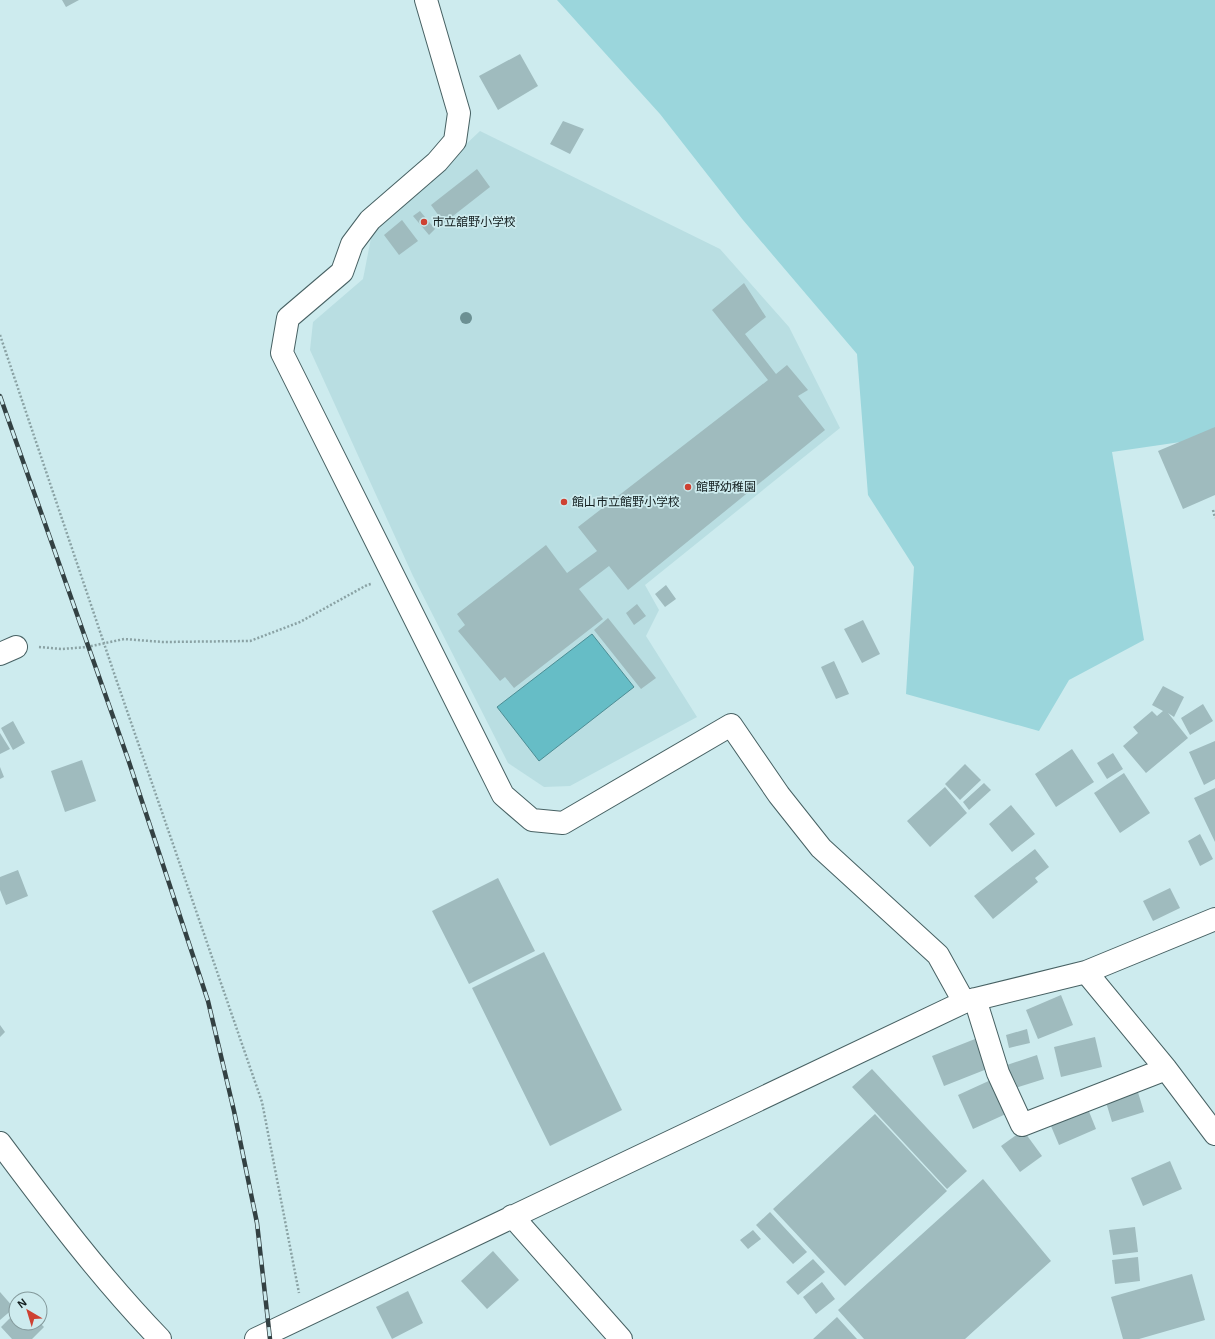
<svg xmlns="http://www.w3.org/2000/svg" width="1215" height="1339" font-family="Helvetica,'Noto Sans JP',sans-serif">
<rect width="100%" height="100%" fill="#cdebee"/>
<path fill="#b9dee2" d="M480,131L720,249L789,327L840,428L645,585L659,610L646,636L697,717L570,786L544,787L508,763L413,576L310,350L313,322L363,279L372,233Z"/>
<path fill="#9bd6dc" d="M557,0H1215V437L1112,452L1144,640L1069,680L1039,731L906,694L914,567L868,495L857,354L743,220L660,114Z"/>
<path fill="#66bdc6" stroke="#4d8d94" d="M592,634L634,687L539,761L497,707Z"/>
<path fill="#9fbbbe" d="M62,0H79L66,7Z
M520,54L538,86L498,110L479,76Z
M563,121L584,129L570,154L550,144Z
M477,169L490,187L444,223L431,205Z
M420,211L435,229L429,235L413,216Z
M402,220L418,241L399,255L384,235Z
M744,283L766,317L745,334L776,374L787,365L808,390L798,396L825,430L628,590L609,566L579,589L603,619L514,688L505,677L500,681L458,631L465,625L457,614L546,545L567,573L597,551L578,527L768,380L712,310Z
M1215,427V495L1183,509L1158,451Z
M666,585L676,599L665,607L655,594Z
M637,604L646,616L634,625L626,613Z
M608,618L656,678L641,689L594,630Z
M863,620L880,654L862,663L844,629Z
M834,661L849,694L836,699L821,667Z
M1163,686L1184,697L1174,717L1168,713L1188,738L1146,773L1123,746L1138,733L1133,727L1152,711L1157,716L1163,711L1152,705Z
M1203,704L1213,721L1190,735L1181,718Z
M13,721L25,743L13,750L1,728Z
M0,733L10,749L0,754Z
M1215,741V779L1204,785L1189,752Z
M1072,749L1094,782L1056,807L1035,774Z
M1113,753L1123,769L1107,779L1097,763Z
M82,760L96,801L65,812L51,771Z
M965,764L981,780L960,800L945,784Z
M0,767L4,777L0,779Z
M1124,773L1150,813L1120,833L1094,793Z
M984,783L991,790L969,810L963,802Z
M945,787L967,813L930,847L907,821Z
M1215,788V842L1194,798Z
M1011,805L1035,834L1012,852L989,824Z
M1200,834L1213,859L1200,866L1188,841Z
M1035,849L1049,867L1035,878L1038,882L993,919L974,896Z
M18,870L28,896L6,905L0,890V877Z
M498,878L535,951L469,984L432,911Z
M1170,888L1180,908L1153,921L1143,901Z
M544,952L622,1110L550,1146L472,988Z
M1061,995L1073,1025L1038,1039L1026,1010Z
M0,1025L5,1032L0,1037Z
M1027,1029L1030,1043L1009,1048L1006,1035Z
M1095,1037L1102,1067L1061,1077L1054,1047Z
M975,1039L987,1069L944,1086L932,1056Z
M1037,1055L1044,1079L1012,1089L1004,1066Z
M872,1069L967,1171L947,1189L852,1087Z
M993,1079L1008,1113L973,1129L958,1095Z
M1137,1089L1144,1112L1112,1122L1105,1099Z
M1086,1104L1096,1129L1059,1145L1048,1119Z
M875,1114L947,1191L845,1286L773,1209Z
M1023,1130L1042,1156L1020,1172L1001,1146Z
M1170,1161L1182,1189L1143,1206L1131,1178Z
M983,1179L1051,1261L965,1339H864L838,1310Z
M770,1212L807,1252L793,1264L756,1225Z
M1135,1227L1138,1252L1113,1255L1109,1230Z
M753,1230L761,1239L748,1249L740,1240Z
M493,1251L519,1280L487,1309L461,1281Z
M1138,1257L1140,1281L1115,1284L1112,1260Z
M813,1259L825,1272L798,1295L786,1282Z
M1192,1274L1205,1320L1139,1339H1123L1111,1297Z
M822,1282L835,1299L816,1314L803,1297Z
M408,1291L423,1323L392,1339L376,1307Z
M0,1292L14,1308L0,1320Z
M16,1312V1323H40L44,1327L32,1339H12L1,1327Z
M837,1317L857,1339H813Z"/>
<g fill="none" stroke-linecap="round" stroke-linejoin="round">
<g stroke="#476163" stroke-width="24">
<path id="minor" d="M426,0L459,113L455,141L437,162L370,220L352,244L342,272L288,318L282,353L503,795L532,820L563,823L731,725L779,795L821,848L938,955L964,1002
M0,654L16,647
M1086,972L1166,1069L1215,1134
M975,999L998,1073L1022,1125L1166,1069
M0,1143C50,1210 101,1278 160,1339
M512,1216L621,1339
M256,1339L964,1002L1086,972L1215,919"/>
</g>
<path stroke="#8aa2a4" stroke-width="2.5" stroke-dasharray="2 2" stroke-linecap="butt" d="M0,335L115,676L262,1102L299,1293
M1213,510L1215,518
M39,647L62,649L87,647L124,639L163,642L250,641L300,622L367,585L371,584"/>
<use href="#minor" stroke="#fff" stroke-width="22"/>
<g stroke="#334143" stroke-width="4.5">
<path id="rail" d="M0,396L128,759L208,1001L234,1111L257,1223L270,1339"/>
</g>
<use href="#rail" stroke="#cdebee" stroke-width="3" stroke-dasharray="9" stroke-linecap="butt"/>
</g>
<circle fill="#6c9093" cx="466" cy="318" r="6"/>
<g fill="#ce4132" stroke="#cdebee" stroke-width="1.5">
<circle cx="424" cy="222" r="4"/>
<circle cx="688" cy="487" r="4"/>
<circle cx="564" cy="502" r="4"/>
</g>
<g text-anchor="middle" stroke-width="3.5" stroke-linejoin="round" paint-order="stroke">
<g font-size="12" fill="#131e1f" stroke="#cdebee" text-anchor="start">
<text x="432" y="226">市立舘野小学校</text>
<text x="696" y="491">館野幼稚園</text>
<text x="572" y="506">館山市立館野小学校</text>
</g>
</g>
<g transform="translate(28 1311) rotate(322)"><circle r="19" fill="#cdebee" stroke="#83999b"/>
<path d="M0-3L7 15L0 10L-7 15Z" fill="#ce4132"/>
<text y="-6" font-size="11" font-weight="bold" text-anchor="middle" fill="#131e1f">N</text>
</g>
</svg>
